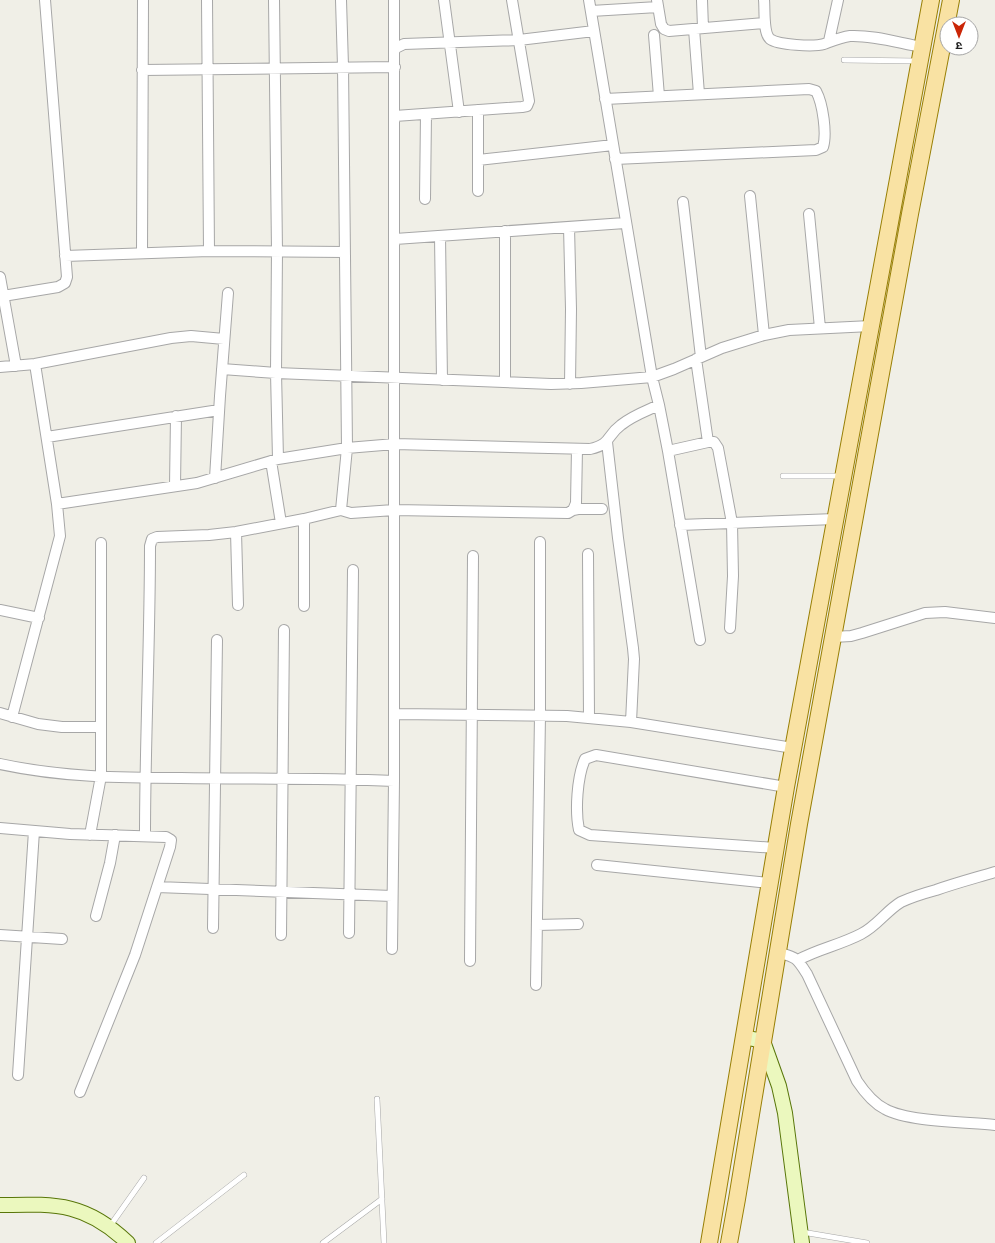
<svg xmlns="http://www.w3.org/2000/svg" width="995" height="1243" font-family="'DejaVu Sans','Noto Sans Devanagari',sans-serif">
<rect width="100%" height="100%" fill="#f0efe7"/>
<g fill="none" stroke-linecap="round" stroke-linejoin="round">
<g stroke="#a7a7a7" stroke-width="6">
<path id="lane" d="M844,60L917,61
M783,476H840
M377,1099L384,1243
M110,1226L144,1178
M802,1232L867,1243
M156,1243L244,1175
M323,1243L382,1199"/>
</g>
<g stroke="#a7a7a7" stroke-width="12">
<path id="street" d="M207,0L209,251
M274,0L277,251L276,373L278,459
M341,0L343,66L347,448L341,510
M444,0L459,112
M589,0L652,377L659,405L668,451L700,640
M657,0L661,24L664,29L669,31L765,23
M702,0L703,28
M764,0C765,9 763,33 770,39C778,45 814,47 824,44C832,41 841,37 850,36C874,35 899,43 922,47
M591,11L658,7
M694,29L699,94
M654,35L659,96
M829,41L838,0
M394,49L404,44L519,40L594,31
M142,70L395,67
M605,99L809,89L816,91C823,104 827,134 823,147L816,150L615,159
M478,110V191
M395,116L522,107L527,106L529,101L512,0
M478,160L613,145
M750,196L764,335
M425,199L426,114
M683,202L701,357
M809,214L820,328
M569,227L571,309L570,384
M440,236L442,380
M395,239L625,223
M142,252L143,0
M65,256L209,251L345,252
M0,277L16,366
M3,296L58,287L65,283L67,277L45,0
M696,359L708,442
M0,367L35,364L171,338L191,336L224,339
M222,369L276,373L551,384L581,383L652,377L674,369L722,348L764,335L789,330L871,326
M505,382V231
M47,437L219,410
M607,442L618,538L633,648L634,659L631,722
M668,451L708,442H714L718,448L732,523L733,576L730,628
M271,461L281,523
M215,478L220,396L228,293
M175,486L176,416
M57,504L197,483L278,459L347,448L395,444L590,449C612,444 606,436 621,425C632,416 646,411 659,405
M573,510L578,509H602
M304,519V606
M680,525L835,519
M236,532L238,605
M588,554L589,718
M0,610L39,618
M833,637L851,636L862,633L925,613L945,612L995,618
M0,713L38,724L62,727H101
M395,714L567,716L631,722L793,748
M12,717L60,536L57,504L35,364
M0,764C60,777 121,778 181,778C252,779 323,778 394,781L392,949
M394,781V0
M0,828L70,834L166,837L171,840L170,847L135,955L80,1092
M90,835L101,776V543
M145,836C145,739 150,643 150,546L152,539L157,537L209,535L236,532L304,519L341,510L351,513L394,510L568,513L573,510L576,503L577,449
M775,848L590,835L579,830C575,811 577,777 585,759L596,755L786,787
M597,865L769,883
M157,887L392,896
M96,916L110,863L115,835
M537,925L578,924
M213,928L217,640
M349,933L353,570
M0,935L62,939
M281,935L284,630
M777,952C797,958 796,957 807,974L857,1081C865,1093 873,1103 885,1109C908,1122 967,1122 995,1125
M798,960C818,949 840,945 861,934C877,926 886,911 901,902C912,897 925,893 936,890C956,883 975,878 995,872
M470,961L473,556
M536,985L540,715V542
M18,1075L34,831"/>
</g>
<g stroke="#587609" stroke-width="16">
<path id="secondary" d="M743,1037L763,1041L779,1086L785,1113L802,1243
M0,1205C56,1204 85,1202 128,1243"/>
</g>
<g stroke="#987f05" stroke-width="18">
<path id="primary" d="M709,1243L786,787L931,0
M729,1243L737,1199L799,824L910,214L951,0"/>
</g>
<use href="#lane" stroke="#fff" stroke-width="5"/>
<use href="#street" stroke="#fff" stroke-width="10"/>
<use href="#secondary" stroke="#ebf8be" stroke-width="14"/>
<use href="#primary" stroke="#f9e2a3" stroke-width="16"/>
</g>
<g transform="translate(959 36) rotate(180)"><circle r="19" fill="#ffffff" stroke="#a6a6a6"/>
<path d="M0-3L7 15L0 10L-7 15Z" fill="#ca2607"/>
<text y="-6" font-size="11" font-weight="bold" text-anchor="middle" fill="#202020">उ</text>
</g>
</svg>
